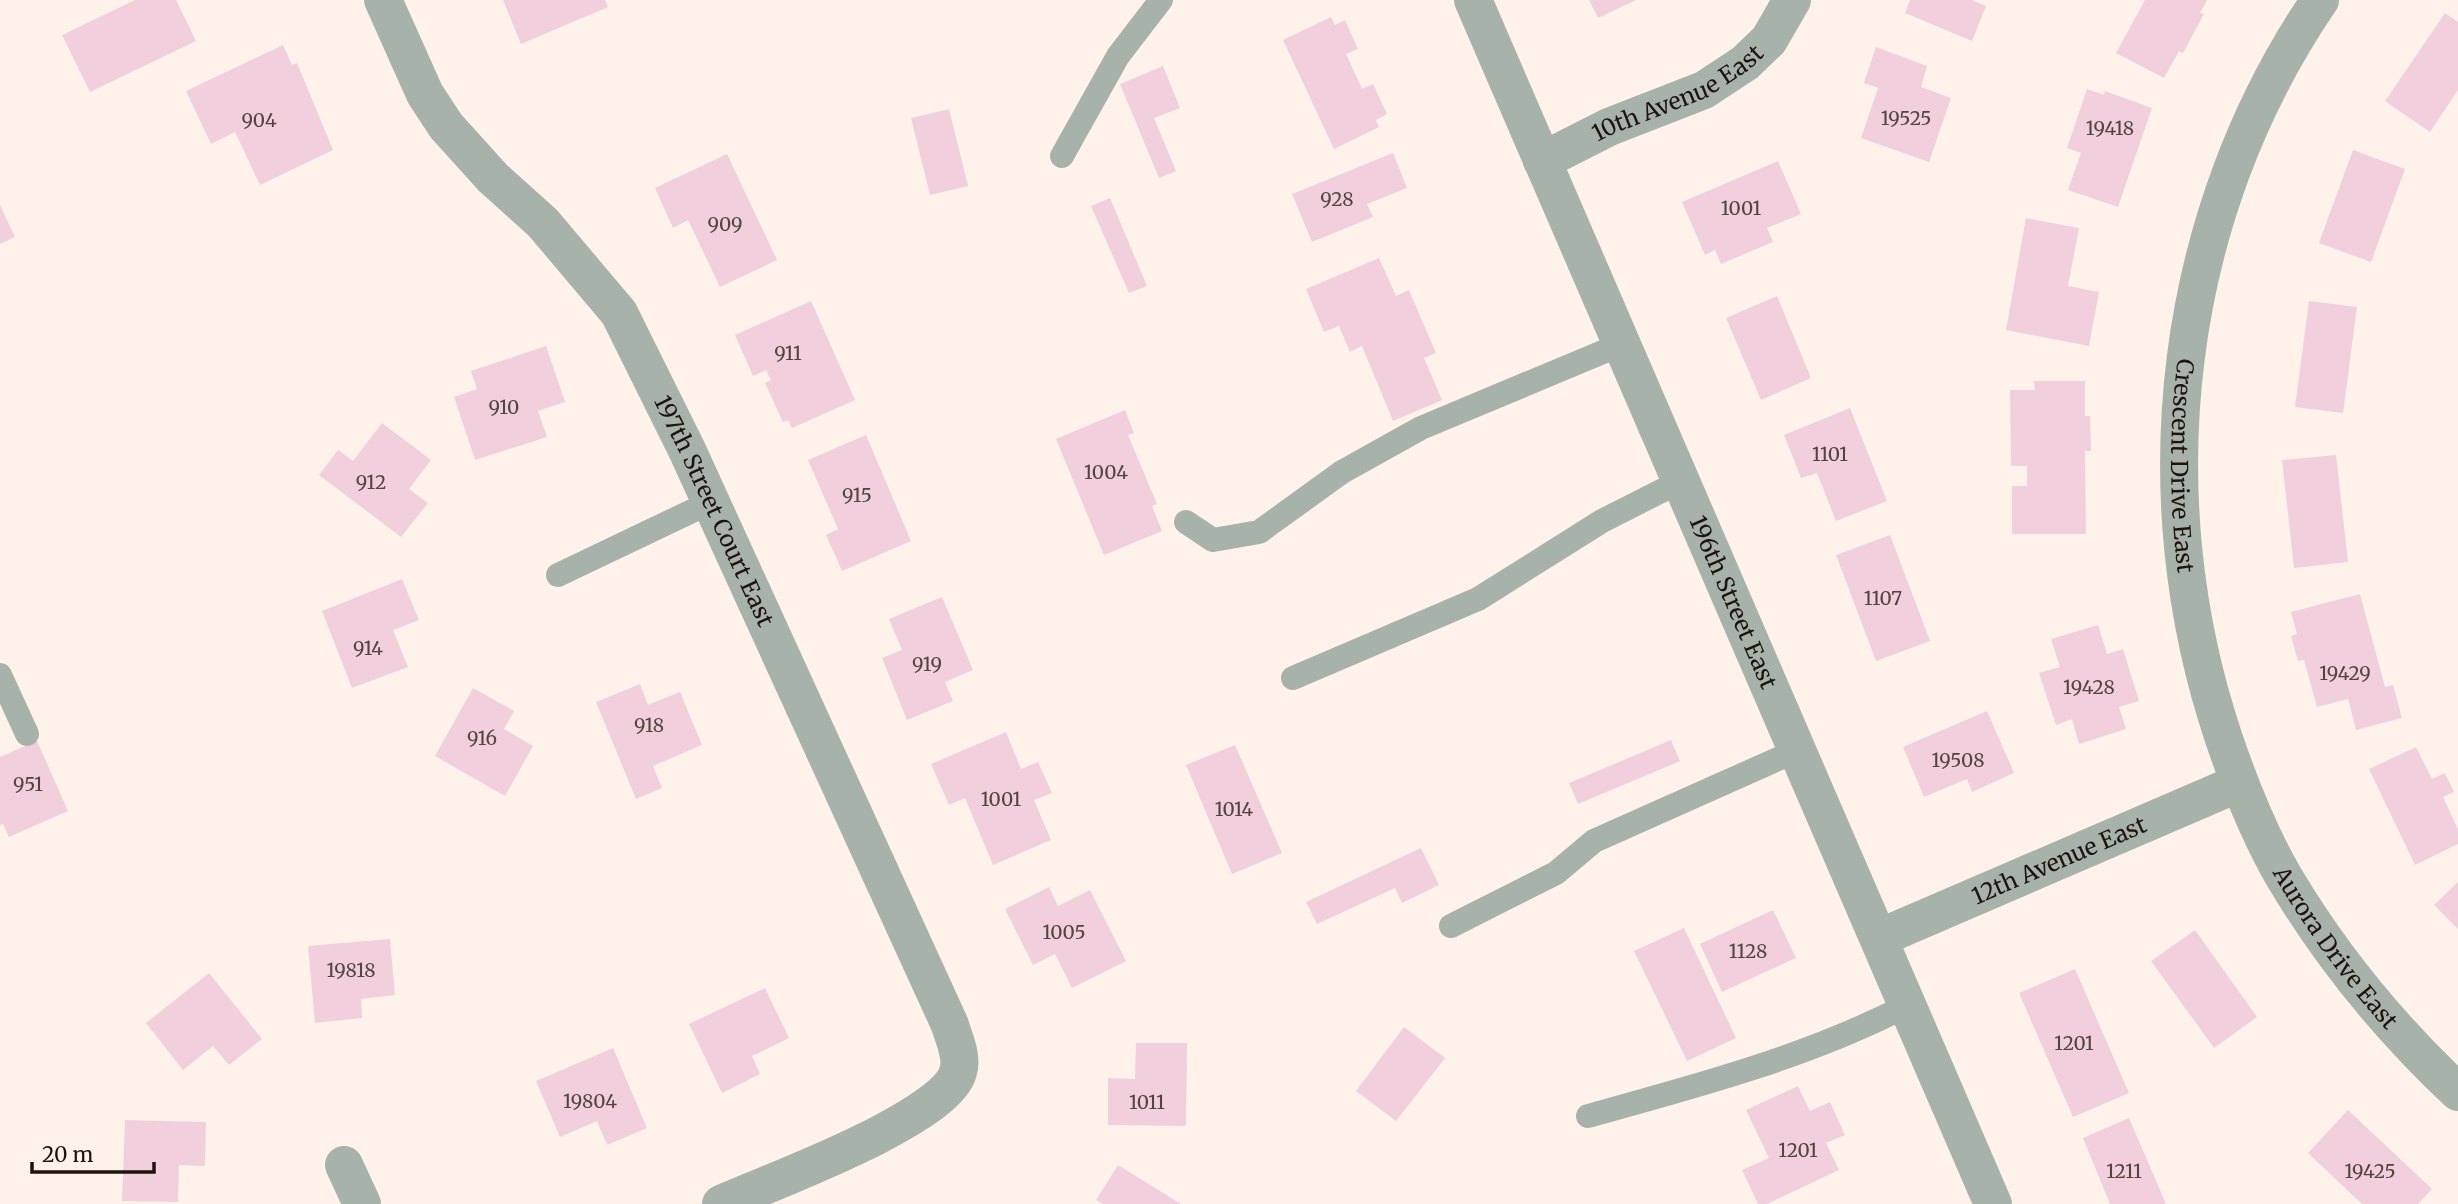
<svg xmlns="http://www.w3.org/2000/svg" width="2458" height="1204" font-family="Merriweather,serif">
<rect width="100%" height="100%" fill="#fef2ea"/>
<path fill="#f1cfdd" d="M135,0H176L196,41L90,92L62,35Z
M503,0H605L608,7L521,44Z
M1589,0H1636L1598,18Z
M1910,0H1972L1986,6L1972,41L1905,13Z
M2145,0H2207L2200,13L2204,14L2183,53L2179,51L2164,78L2116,53Z
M2445,13L2458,22V90L2430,132L2385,101Z
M1331,17L1335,25L1345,20L1358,49L1346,54L1362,89L1373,84L1387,114L1376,120L1379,127L1334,149L1283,40Z
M283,45L292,65L297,63L333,150L260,185L235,132L211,144L186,91Z
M1876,47L1927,66L1921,87L1951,98L1929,162L1861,138L1878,88L1864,83Z
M1163,66L1180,108L1154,118L1176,171L1159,178L1120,84Z
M2087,89L2104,95L2105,91L2152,108L2118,207L2068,190L2081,153L2067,148Z
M949,109L968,186L930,195L911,118Z
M2353,150L2405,169L2371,262L2319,243Z
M1393,153L1407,188L1367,204L1373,217L1312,242L1292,194Z
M727,154L777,260L720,287L688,220L673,228L655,188Z
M1778,161L1801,214L1767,228L1773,242L1721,264L1715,250L1705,255L1682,202Z
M1110,198L1147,286L1129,293L1091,206Z
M0,205L15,237L0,244Z
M2026,218L2079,228L2068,286L2099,292L2089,346L2006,330Z
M1379,258L1396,296L1409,290L1436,353L1424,358L1442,400L1393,421L1362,346L1350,352L1339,326L1324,332L1306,289Z
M1777,296L1811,378L1761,400L1726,318Z
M811,301L855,400L792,428L788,420L783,422L765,383L771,380L766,370L753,376L735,335Z
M2309,301L2357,307L2343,413L2295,407Z
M546,346L565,402L538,411L547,437L475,460L454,397L477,389L471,371Z
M2034,381H2085V416H2090L2091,451H2085L2086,534H2012V486H2027V466H2011L2010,390H2035Z
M1850,408L1887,501L1836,521L1817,473L1801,478L1784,435Z
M1125,410L1134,433L1128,435L1157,504L1152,506L1162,531L1104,555L1056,439Z
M382,423L431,460L409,489L428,503L401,537L319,475L338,450L353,461Z
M866,435L911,541L842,571L826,535L838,529L808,460Z
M2336,455L2348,562L2294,568L2282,460Z
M1890,535L1930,641L1876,661L1836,555Z
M402,579L419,620L393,630L408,667L352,688L322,611Z
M2360,594L2385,687L2393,685L2402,718L2356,730L2348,699L2317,707L2304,660L2298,661L2291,636L2297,634L2291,612Z
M942,597L973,670L945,682L953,701L907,720L882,658L902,650L889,619Z
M2098,625L2107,654L2123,649L2139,701L2119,707L2126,729L2079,744L2072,719L2056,725L2039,673L2060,667L2051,639Z
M640,684L648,705L680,692L702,745L653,766L662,788L636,799L596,702Z
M473,688L514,711L504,729L533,746L505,796L435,756Z
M1987,711L2014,773L1972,792L1967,779L1924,797L1903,747Z
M1006,732L1021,769L1038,762L1052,793L1034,800L1051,840L993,865L965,798L949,805L931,764Z
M1671,740L1680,761L1578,804L1569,783Z
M37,741L68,811L9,837L3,824L0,825V757Z
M1235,745L1282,853L1232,874L1186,765Z
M2416,747L2432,779L2445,773L2454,792L2443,797L2458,829V844L2415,865L2369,769Z
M1421,848L1439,885L1402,903L1395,888L1317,924L1306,902Z
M2458,882V929L2434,905Z
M1049,887L1058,906L1090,890L1126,961L1072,988L1055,954L1033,965L1005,909Z
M1773,910L1796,958L1722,992L1700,944Z
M1684,928L1736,1038L1687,1061L1634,951Z
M2195,930L2257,1017L2214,1048L2151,961Z
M390,939L395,995L361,999L362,1018L315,1023L308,946Z
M2075,969L2129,1093L2073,1117L2019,993Z
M209,973L262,1039L229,1065L213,1046L183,1070L146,1023Z
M765,988L789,1038L752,1056L760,1074L722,1093L689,1024Z
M1404,1027L1445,1058L1396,1121L1356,1091Z
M1136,1043H1187L1186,1126L1108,1125V1078L1135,1079Z
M613,1048L647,1128L607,1145L597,1121L560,1137L536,1081Z
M1798,1086L1810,1111L1830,1102L1845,1135L1826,1143L1839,1170L1767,1204H1758L1742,1170L1769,1158L1746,1110Z
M2348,1110L2432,1189L2418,1204H2362L2308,1153Z
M2129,1118L2166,1204H2110L2083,1138Z
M125,1120L206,1122L205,1166L179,1165L178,1202L122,1201Z
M1118,1165L1181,1204H1103L1096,1200Z"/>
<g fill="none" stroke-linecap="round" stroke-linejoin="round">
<path stroke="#a7b3aa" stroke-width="24" d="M1062,156L1118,56L1161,0
M1186,522L1213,540L1259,532L1342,472L1421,428L1622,344
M558,575L711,502
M0,675L27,734
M1293,678L1478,599L1602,521L1681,481
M1451,926L1556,873L1594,841L1798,750
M1588,1116C1697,1086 1807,1057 1908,1005"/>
<g stroke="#a7b3aa" stroke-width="38">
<path id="s1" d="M383,0L425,94L446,126L493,178L543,223L619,313L687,450L950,1025C954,1039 963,1057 958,1072C945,1119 768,1183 721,1204"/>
<path id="s2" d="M1473,0L1993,1204"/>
<path id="s3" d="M2320,0C2173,215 2141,493 2224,739C2240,786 2259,834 2284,877C2332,958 2390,1028 2458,1092"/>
<path id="s4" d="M1542,161L1609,127L1704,90L1745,63L1769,40L1792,0"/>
<path id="s5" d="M1879,938L2239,783"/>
<path d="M344,1165L362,1204"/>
</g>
</g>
<g text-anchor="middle" stroke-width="5" stroke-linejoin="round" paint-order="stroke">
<g font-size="19" fill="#534341">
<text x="1906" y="125">19525</text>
<text x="259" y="127">904</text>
<text x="2110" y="135">19418</text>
<text x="1337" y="206">928</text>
<text x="1741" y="215">1001</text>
<text x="725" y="231">909</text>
<text x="788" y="360">911</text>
<text x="504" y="414">910</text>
<text x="1830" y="461">1101</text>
<text x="1106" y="479">1004</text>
<text x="371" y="489">912</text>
<text x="857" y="502">915</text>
<text x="1883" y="605">1107</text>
<text x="368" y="655">914</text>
<text x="927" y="671">919</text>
<text x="2345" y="680">19429</text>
<text x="2089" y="694">19428</text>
<text x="649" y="732">918</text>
<text x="482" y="745">916</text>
<text x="1958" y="767">19508</text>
<text x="28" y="791">951</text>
<text x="1001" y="806">1001</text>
<text x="1234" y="816">1014</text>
<text x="1064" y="939">1005</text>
<text x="1748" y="958">1128</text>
<text x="351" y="977">19818</text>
<text x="2074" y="1050">1201</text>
<text x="590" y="1108">19804</text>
<text x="1147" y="1109">1011</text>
<text x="1798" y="1157">1201</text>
<text x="2124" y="1178">1211</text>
<text x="2370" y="1178">19425</text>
</g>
<g font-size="23" fill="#1e140d" stroke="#fef2ea">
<text dy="8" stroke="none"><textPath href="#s4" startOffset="152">10th Avenue East</textPath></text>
<text dy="8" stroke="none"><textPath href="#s3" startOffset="494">Crescent Drive East</textPath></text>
<text dy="8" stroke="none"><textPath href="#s1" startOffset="616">197th Street Court East</textPath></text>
<text dy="8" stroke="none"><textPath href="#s2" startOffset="656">196th Street East</textPath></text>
<text dy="8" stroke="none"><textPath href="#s5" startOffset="196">12th Avenue East</textPath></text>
<text dy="8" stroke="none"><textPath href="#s3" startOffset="1010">Aurora Drive East</textPath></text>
</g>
</g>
<path d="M32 1162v10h122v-10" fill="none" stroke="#1e140d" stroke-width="3.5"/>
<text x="42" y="1162" font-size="21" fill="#1e140d" stroke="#fef2ea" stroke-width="5" paint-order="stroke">20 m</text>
</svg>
